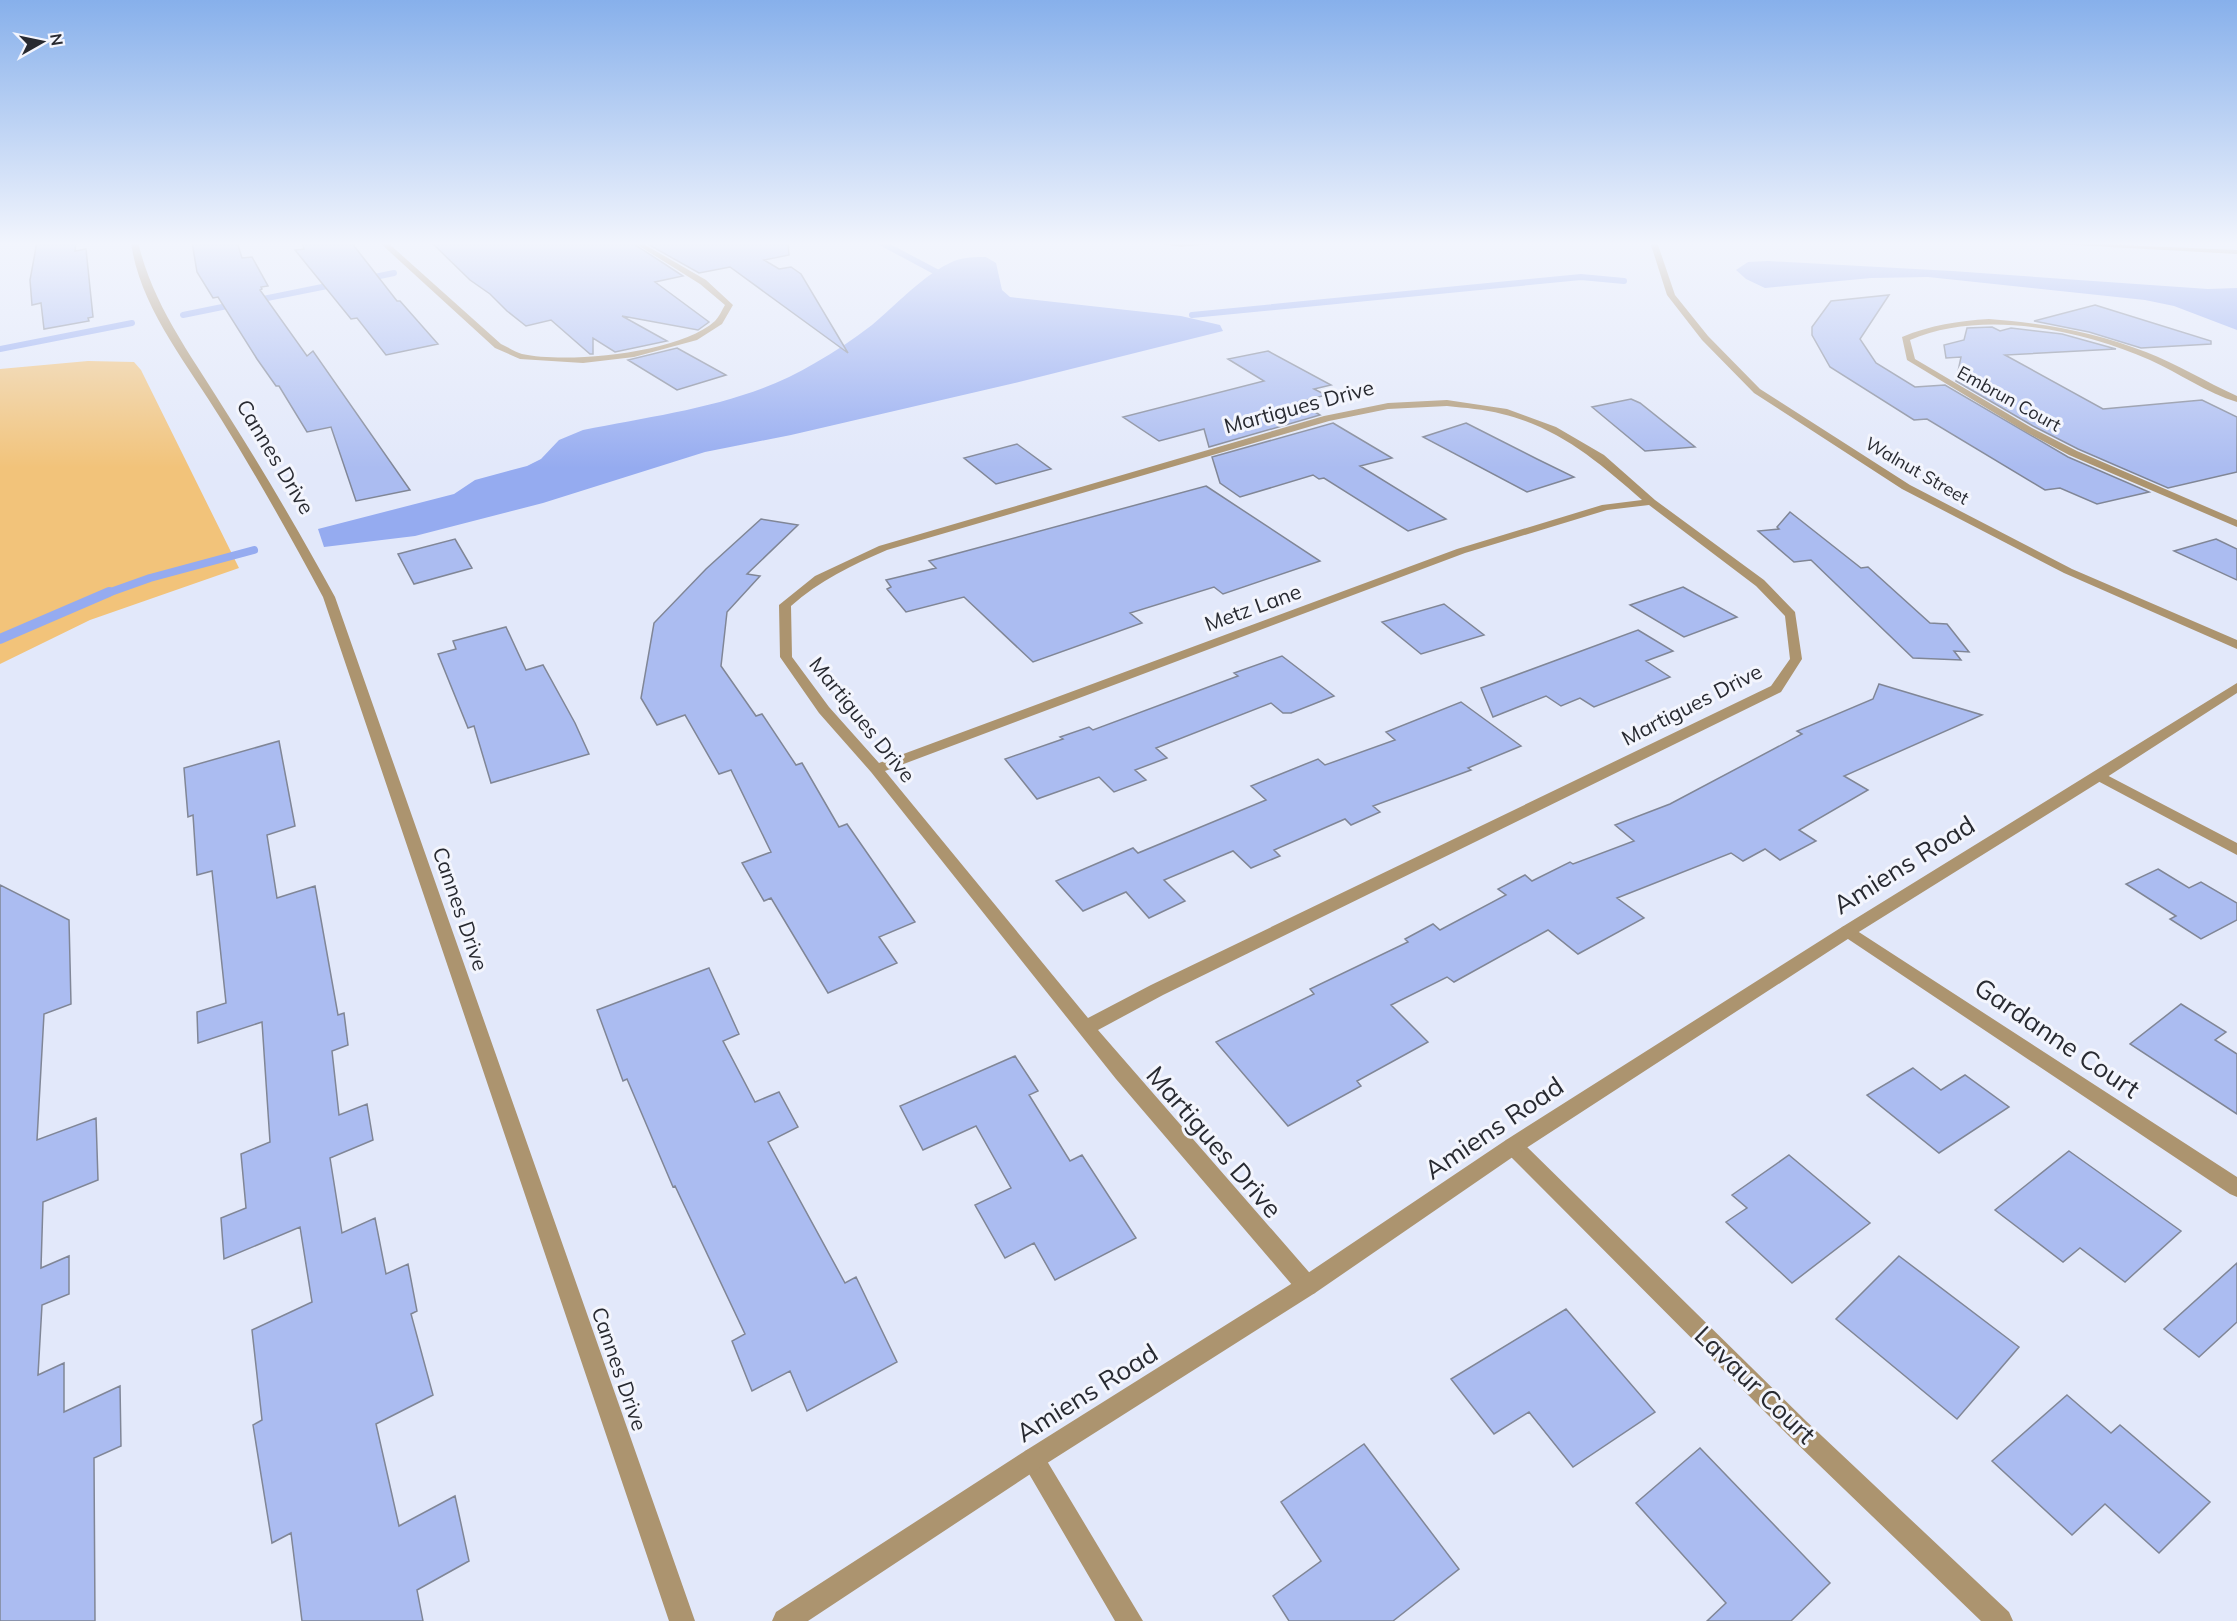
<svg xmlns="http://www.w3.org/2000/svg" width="2237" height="1621" font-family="Mulish,sans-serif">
<rect width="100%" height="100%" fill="#e2e8fa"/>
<path fill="#f2c37a" d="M88,361L134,362L141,370L239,568L90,620L0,664V369Z"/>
<path fill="#95abf0" d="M986,257L996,263L1002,290L1010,297L1181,316L1220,325L1223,331L1019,382L791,435L705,452L543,503L415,536L324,547L318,529L454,494L475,480L527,466L541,459L559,440L583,430C661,414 746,405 815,363C834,352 854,339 872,325C897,304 924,274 954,261C964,257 976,257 986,257Z
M1768,261L1952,271L2208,289L2237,288V330L2174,306L2145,300L1928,277L1871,278L1765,288L1746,279L1736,270L1748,262Z"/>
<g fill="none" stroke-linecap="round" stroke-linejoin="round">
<path stroke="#95abf0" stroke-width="6" d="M880,242L942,275
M365,279L394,273
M253,301L337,284
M183,315L237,304
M1192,315L1581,277L1624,281
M0,349L132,323"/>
<path stroke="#95abf0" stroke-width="8" d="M105,594L150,578L254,550"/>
<path stroke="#95abf0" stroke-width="10" d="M0,639L109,592"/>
</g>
<path fill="#abbcf1" stroke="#808696" stroke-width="1.5" d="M37,242H76L75,251L86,249L93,317L88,318L89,321L44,329L41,303L32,305L30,280Z
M192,242H237L242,258L252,257L268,286L261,287L262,289L260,290L307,356L313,351L410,490L356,501L331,427L307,432L279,386H276L257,359L218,297L213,298L197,272Z
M302,242H351L397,301H400L438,344L386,355L357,318L351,319L295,250L304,249Z
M431,242H631L683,276L655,282L709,322L698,330L622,316L667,341L615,352L593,338V354H590L551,320L526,326L507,311L490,294L470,280Z
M644,242H788L789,255L764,260L779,269L791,267L801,274L848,353L730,267L699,273Z
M1889,295L1860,339L1876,363L1915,387L1945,385L2068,457L2149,492L2097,504L2060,488L2045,490L1927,419L1914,420L1830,367L1812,335V327L1831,301Z
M2095,305L2211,341V344L2141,348L2089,332L2034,321Z
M1992,327L2000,331L2011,328L2062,334L2116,349L2005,355L2103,409L2202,400L2237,417V472L2168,488L2078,449L2033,426L1956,381L1961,357L1946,358L1944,345L1964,340L1967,328Z
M677,348L726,375L677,390L628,360Z
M1268,351L1331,385L1314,389L1326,395L1299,402L1320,415L1209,447L1204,429L1159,441L1123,417L1264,381L1228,359Z
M1631,399L1640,403L1695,447L1645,451L1592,407Z
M1333,423L1392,458L1360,466L1446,519L1408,531L1324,478L1319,479L1313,475L1240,497L1220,483L1212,457Z
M1466,423L1537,459L1574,477L1527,492L1423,437Z
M1017,444L1051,469L996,484L964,458Z
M1206,486L1320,561L1223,594L1214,587L1130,613L1142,623L1033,662L964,597L906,612L887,589L891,587L886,580L936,568L929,561Z
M1790,512L1861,568L1868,567L1930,623L1947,624L1969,652L1954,651L1961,660L1913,658L1811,560L1794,562L1758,531L1779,529L1777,527Z
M761,519L798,525L747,574L760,576L727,612L721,666L756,716L762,714L796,765L802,763L839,827L847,824L915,922L879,937L897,963L828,993L771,898L764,901L742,863L771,852L731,770L719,774L685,715L657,725L641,698L654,623L706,569Z
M455,539L472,568L414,584L398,554Z
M2216,539L2237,549V580L2174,551Z
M1683,587L1737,617L1684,637L1630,605Z
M1444,604L1484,635L1421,654L1382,622Z
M506,627L526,670L543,665L575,723L589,754L491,783L474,726L468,728L438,654L456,649L453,641Z
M1638,630L1673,651L1646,661L1670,677L1594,707L1580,698L1561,706L1546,696L1493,717L1481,688Z
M1282,656L1334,696L1291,713H1283L1271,703L1156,748L1167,758L1135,770L1146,780L1114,792L1099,777L1037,799L1005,759L1063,739L1060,737L1089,727L1093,730L1238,676L1234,673Z
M1879,684L1982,715L1844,776L1868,790L1799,830L1816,841L1780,860L1765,849L1743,861L1731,853L1617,898L1644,918L1578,954L1548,930L1454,982L1447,977L1391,1005L1428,1042L1357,1081L1361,1086L1288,1126L1216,1042L1314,994L1310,989L1408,942L1405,939L1433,924L1440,930L1506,895L1498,889L1525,875L1532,881L1570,862L1573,864L1634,841L1615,825L1670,804L1802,734L1797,731L1873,699Z
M1461,702L1521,746L1468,768L1471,770L1373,806L1380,812L1351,825L1345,819L1274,850L1280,856L1251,868L1233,851L1164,880L1185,901L1149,918L1126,892L1083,911L1056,881L1133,848L1138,853L1266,800L1251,786L1318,759L1325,765L1395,740L1386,732Z
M279,741L295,826L267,835L277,898L315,886L338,1015L344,1013L348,1045L332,1051L339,1115L367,1104L373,1140L330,1158L342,1233L375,1218L386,1274L408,1264L417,1311L411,1314L433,1395L376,1424L399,1526L455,1496L469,1561L417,1590L423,1621H302L291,1533L272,1543L253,1425L262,1420L252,1330L312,1302L300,1227L224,1259L221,1218L246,1208L241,1154L270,1142L262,1022L198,1043L197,1012L226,1003L212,871L197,875L193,815L188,817L184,768Z
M2158,869L2189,888L2201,882L2237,903V920L2201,939L2170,919L2176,916L2126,884Z
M0,885L69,920L71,1004L44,1014L37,1140L96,1118L98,1180L43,1202L41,1268L69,1256V1294L42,1305L38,1375L64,1363V1412L120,1386L121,1446L94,1458L95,1621H0Z
M709,968L739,1034L723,1041L755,1102L779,1092L798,1127L768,1142L845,1283L856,1277L897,1362L807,1411L790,1371L752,1391L732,1341L745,1334L675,1186L673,1187L627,1079L623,1081L597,1010Z
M2181,1004L2226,1032L2215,1040L2237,1054V1114L2130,1044Z
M1015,1056L1038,1091L1029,1095L1070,1161L1082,1155L1136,1238L1055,1280L1034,1243L1005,1258L975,1205L1011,1188L976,1126L923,1150L900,1106Z
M1913,1068L1941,1090L1965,1075L2009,1107L1939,1153L1867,1095Z
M2069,1151L2181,1231L2125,1282L2080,1248L2063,1262L1995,1210Z
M1789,1155L1870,1223L1792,1283L1726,1222L1747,1208L1732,1195Z
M1899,1256L2019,1347L1957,1419L1836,1319Z
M2237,1263V1322L2199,1357L2164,1329Z
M1566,1309L1655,1412L1573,1467L1529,1412L1494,1434L1451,1379Z
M2067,1395L2111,1433L2120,1425L2210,1502L2159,1553L2105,1504L2072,1535L1992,1461Z
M1364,1444L1459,1569L1393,1621H1289L1273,1596L1321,1561L1281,1502Z
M1700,1448L1830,1583L1791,1621H1707L1726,1603L1636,1503Z"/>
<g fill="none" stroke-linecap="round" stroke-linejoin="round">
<path fill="#ac946f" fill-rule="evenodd" d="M379,242H387L501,344C508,347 515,352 522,354C568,364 680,353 715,321C719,317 722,310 725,305L700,284L633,242H640L706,280L733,305L722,324L697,340L634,357L583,363L520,359L495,348Z
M1150,242H1232L1181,247Z
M2053,242L2237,250V254L2056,244Z
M1989,319C2043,323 2096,332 2146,352C2177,364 2206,382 2237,396V402C2207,393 2179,373 2150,360C2081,329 1981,309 1910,340L1915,359L2032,428L2077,451L2237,520V527L2069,455L2026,432L1907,360L1902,337C1931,325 1958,321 1989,319Z
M1447,400L1507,409L1556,427L1604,455L1655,500L1764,580L1795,612L1802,659L1781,692L1163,995L1098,1030L1315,1279L1318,1286L1315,1293L1307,1296L1299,1293L1116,1079L871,772L819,713L780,657L779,605L815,576L879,546L1324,416L1388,403ZM1447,406C1465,408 1484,409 1502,414C1558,427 1600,463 1642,500L1602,505L1457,549L879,763L829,707L792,657L791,606C819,581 852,565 887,550L1329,421L1388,409ZM1649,505L1756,586L1785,616L1790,659L1771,686L1151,985L1088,1018L885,771L1465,553L1607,510Z
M2099,771L2237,843V855L2094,779L2092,776Z
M1848,925L2237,1177V1197L2230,1194L1842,935L1840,931L1842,927Z
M1513,1138L1520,1140L1806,1421L2009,1612L2013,1621H1981L1790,1437L1506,1152L1503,1146L1506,1140Z
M1033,1447L1041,1451L1143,1621H1115L1025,1467L1021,1459L1025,1451Z"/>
<path fill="#ac946f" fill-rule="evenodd" d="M131,242H138C153,307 194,359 228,415C266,475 301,535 335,597L695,1621H669L323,597C291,537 257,477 221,419C188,365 139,306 131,242Z
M1650,242H1657L1675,295L1708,336L1760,389L1910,485L2072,569L2237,640V649L2064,573L1902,489L1754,393L1702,340L1667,295Z
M2237,683V693L2104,779L1854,935L1520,1152L1315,1293L1041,1467L808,1621H772L776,1612L1025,1451L1299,1279L1506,1140L1842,927Z"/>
</g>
<linearGradient id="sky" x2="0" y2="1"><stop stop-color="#87b0eb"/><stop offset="0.52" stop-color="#f2f5fd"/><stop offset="1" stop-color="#f2f5fd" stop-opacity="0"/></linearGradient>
<rect width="2237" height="468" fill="url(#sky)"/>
<g text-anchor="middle" stroke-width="6" stroke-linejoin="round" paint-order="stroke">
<g font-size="18" fill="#282a31" stroke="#f3f5fd">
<text transform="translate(2009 399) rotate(29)" y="6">Embrun Court</text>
<text transform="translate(1917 471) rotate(30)" y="6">Walnut Street</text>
</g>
<g font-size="21" fill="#282a31" stroke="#f3f5fd">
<text transform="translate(1299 407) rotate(-15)" y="7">Martigues Drive</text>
<text transform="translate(275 457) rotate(59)" y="7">Cannes Drive</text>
<text transform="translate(1253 608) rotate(-20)" y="7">Metz Lane</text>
<text transform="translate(1692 705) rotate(-27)" y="7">Martigues Drive</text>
<text transform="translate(862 720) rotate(51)" y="7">Martigues Drive</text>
<text transform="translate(460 909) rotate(71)" y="7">Cannes Drive</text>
<text transform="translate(619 1369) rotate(71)" y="7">Cannes Drive</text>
</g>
<g font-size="26" fill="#282a31" stroke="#f3f5fd">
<text transform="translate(1904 865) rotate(-32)" y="9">Amiens Road</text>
<text transform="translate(2057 1038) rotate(34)" y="9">Gardanne Court</text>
<text transform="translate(1494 1128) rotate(-34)" y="9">Amiens Road</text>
<text transform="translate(1214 1142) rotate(49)" y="9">Martigues Drive</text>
<text transform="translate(1755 1385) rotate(44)" y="9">Lavaur Court</text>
<text transform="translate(1087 1393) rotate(-32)" y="9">Amiens Road</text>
</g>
</g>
<g transform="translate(42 42) rotate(81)" stroke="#f3f5fd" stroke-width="4.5" paint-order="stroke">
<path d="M0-4.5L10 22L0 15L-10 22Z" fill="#282a31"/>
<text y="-9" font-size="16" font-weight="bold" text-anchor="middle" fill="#282a31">N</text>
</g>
</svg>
